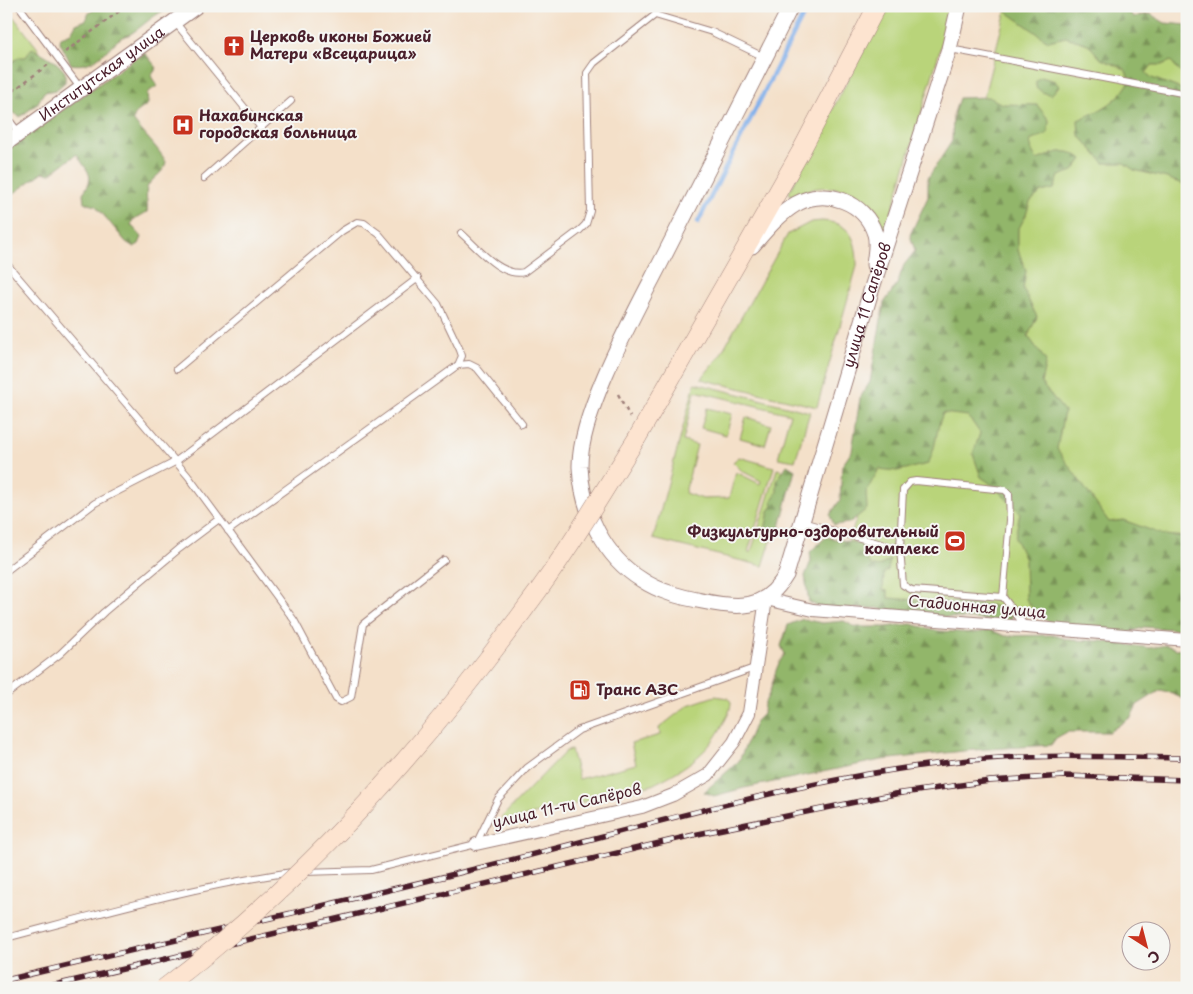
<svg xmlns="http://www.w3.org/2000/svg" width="1193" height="994" font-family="'Playpen Sans',sans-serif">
<defs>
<pattern id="forest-firs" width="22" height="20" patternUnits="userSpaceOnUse" patternTransform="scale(1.25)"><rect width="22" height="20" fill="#92b66a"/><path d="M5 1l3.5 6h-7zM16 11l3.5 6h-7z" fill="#799357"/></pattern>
</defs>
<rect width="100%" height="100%" fill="#f6f6f2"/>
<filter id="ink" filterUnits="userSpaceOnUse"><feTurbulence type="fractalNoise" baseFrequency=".02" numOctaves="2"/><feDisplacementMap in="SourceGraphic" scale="10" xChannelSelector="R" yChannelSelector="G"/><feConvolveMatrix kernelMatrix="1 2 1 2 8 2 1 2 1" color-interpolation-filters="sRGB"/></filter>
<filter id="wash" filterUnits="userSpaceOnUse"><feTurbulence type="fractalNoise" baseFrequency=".0096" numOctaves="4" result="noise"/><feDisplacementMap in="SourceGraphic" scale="20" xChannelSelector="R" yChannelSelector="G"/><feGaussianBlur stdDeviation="1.12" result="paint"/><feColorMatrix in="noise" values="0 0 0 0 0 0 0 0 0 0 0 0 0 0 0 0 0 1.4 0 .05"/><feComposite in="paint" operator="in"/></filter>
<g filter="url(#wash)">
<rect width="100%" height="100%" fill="#f4e0c9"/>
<path fill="#b9d47a" stroke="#827a52" d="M887,6H953L885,235C867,190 835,177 791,196L789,192Z
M1007,6L1187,38V627L901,608L827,599L851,535L944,252Z
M6,7L52,67L6,102Z
M822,221C851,223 857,239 857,266L817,407L701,379L719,357L788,234L811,222Z
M695,383L810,412L795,461L778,458L790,414L695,391L683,441L697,445L685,493L703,499L729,498L736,472L760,484L761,481L742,471L733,462L739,457L774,467L748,552H751L777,469L793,473L763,566L653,539Z
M707,408L732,414L726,435L701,428Z
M746,417L771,425L765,445L740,438Z
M715,696L728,698L731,702C731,710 727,717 723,724C708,755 682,770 652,785L502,822V817L566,751L571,750L579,779L636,764L631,743L660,735L659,728L688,705Z"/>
<path fill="url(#forest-firs)" stroke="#6e6a4a" d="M99,6H167L165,10C152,16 144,25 132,33C128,36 122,36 118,40C103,53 93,68 71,64L60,42L61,37L71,33L76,24L86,20L89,13Z
M1005,6H1126L1133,17L1150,14L1165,23L1187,25V80L1171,61L1162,65H1152L1146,73L1152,78L1184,90L1187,93V186L1167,178L1134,170L1124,163H1104L1079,135L1078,120C1101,110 1117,103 1130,81L1125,69L1101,59L1088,44L1066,37L1048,41L1007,12Z
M32,48C46,56 54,58 65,72V82L56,90L44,92L37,104L20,117L6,109V67L19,57H26Z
M144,52L157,68L151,76L157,86L147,93L148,104L136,113L133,120C143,134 158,147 166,162C163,174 156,175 149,184C143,192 149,203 147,212L133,220L131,225L142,237L139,244L134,247L126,242L96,206L84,203L83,193C97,174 86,172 77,154L50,174L43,172L6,199V150Z
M1041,77L1055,81L1059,86L1051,95L1042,92L1036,87V81Z
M989,97L1002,104L1037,105L1049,120L1048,133L1030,141L1032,151L1037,160C1054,153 1066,146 1082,159L1073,171L1059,176L1054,189L1041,192L1030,202L1026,215L1018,230V250L1026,271L1023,289L1037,317L1028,336L1046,361L1041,383L1064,411L1057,449L1109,522L1123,520L1164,535L1187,537V630L1144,627L1124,635L1058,626L1039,617L1026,599L1025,560L1015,538L1020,512C1006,500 996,486 981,477L973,454L980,433L968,416L943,413C935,432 937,446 928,464L897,471L879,469L866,492L867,509L849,523L834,525L830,515L840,500L842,466L852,451L860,398L870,382L884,303L897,284L904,265L915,251L910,235L928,197V178L952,141L953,116L959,98Z
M787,465L795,470L780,527L773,535L765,530L769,511L773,506L772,500L777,492V481Z
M826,537L865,545L863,556L871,565L878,567L890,560L888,570L884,573L883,590L888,591V598L992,605L1012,616L1011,622L890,613L878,608L823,609L809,602L805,576L811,561L810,552Z
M803,619L822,623L844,621L855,627H886L911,624L939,631L975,633L991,630L1005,636L1053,635L1070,640L1102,641L1150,648L1166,645L1177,649L1187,647V700C1177,697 1171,692 1161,690L1137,705L1131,717L1109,732H1067L1056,738L1051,745L973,750L881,760L744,788L714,796L704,792L739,761L756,721L763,714C763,701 767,701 770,691C775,677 775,666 785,654L781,646L788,625Z"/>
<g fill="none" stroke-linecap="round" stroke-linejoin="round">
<path stroke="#80afea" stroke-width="4.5" d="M698,222L808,6"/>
</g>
</g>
<g filter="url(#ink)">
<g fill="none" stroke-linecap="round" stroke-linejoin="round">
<g stroke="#9f807a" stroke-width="8">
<path id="service" d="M19,6L81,89
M655,15L712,32L764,57
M175,22L262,129
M950,49L1187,94
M6,116L19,133
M204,178L291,101
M461,233C477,247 501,278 524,272L580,230L586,224L590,211L587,73L594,63L655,15L657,6
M6,263L188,476L294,620L336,699L341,702L351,697L363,624L444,560
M177,369L342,231L357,222L364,223L379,234L438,304L460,350L462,356L458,365
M916,481L1005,490L1009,494L1010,520L1003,597L912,590L903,585L900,549L903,490L910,482Z
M802,522L900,549
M228,531L458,365L469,364L477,368L522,424
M6,571L95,503L175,462L418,278
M1003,597L1025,626
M6,695L60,654L104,612L179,549L219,519
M304,872L371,870L476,844L498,799L527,768L579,730L757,667
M6,938C101,913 195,886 292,872"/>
</g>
<g stroke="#9f807a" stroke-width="14">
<path id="minor" d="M476,844L642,807L673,795L708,775L734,742L749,713L766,599L813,610L1187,640"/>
</g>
<g stroke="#9f807a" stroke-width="17">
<g id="tertiary">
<path id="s1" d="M791,6C748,90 705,174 663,258C637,309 579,412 580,467C582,511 604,557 642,580C660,592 681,597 702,601C740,609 765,610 786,575L871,291L949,49L959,6"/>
<path id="s2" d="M6,143L196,6"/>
<path d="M752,246C765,231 779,214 796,204C826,187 865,202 875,234C878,244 875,255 874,265"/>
</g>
</g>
<g stroke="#9f807a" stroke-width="19">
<path id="secondary" d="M637,438L801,151L877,6"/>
</g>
<path stroke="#9f807a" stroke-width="2.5" stroke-dasharray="4 4" stroke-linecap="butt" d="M65,52L126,6
M6,96L49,64
M618,394L630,417"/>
<use href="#service" stroke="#fff" stroke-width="6"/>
<use href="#minor" stroke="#fff" stroke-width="12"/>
<use href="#tertiary" stroke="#fff" stroke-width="15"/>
<use href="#secondary" stroke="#fde4d0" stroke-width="18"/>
<g stroke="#4a1f2b" stroke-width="5.5">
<path id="rail" d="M6,980C173,940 341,903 507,861C653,824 801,779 951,762C1030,753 1107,757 1187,758
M42,988L698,834L895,794L990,781L1064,776L1187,780"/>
</g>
<use href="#rail" stroke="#f6f6f2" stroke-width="4" stroke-dasharray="11" stroke-linecap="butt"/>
<g stroke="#9f807a" stroke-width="19" stroke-linecap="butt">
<path id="secondary-bridge" d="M164,988C305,882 424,748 527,606C567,553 601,495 637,438"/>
</g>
<use href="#secondary-bridge" stroke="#fde4d0" stroke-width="18"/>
</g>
</g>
<defs>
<g id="church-square" transform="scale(1.125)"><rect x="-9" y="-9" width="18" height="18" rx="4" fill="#c8321e" stroke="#f6f6f2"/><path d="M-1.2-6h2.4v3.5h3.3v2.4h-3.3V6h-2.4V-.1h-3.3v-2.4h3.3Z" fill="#fff"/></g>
<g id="hospital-square" transform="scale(1.125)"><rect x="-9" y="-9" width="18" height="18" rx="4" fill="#c8321e" stroke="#f6f6f2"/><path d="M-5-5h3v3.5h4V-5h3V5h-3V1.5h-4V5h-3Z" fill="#fff"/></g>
<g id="stadium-square" transform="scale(1.125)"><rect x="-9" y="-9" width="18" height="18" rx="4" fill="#c8321e" stroke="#f6f6f2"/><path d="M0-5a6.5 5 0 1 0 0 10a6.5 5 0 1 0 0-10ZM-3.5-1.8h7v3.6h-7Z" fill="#fff"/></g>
<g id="fuel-square" transform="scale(1.125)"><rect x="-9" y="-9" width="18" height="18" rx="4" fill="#c8321e" stroke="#f6f6f2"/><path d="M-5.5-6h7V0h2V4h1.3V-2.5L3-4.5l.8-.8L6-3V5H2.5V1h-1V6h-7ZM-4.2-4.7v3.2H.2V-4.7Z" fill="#fff"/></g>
</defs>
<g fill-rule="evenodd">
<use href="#church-square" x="234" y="46"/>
<use href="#hospital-square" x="183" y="125"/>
<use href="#stadium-square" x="955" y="541"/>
<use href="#fuel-square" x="580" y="690"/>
</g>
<g text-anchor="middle" stroke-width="4" stroke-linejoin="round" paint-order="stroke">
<g font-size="15" font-weight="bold" fill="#4a1f2b" stroke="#f6f6f2" text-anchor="start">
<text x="250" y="42">Церковь иконы Божией<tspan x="250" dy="17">Матери «Всецарица»</tspan></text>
<text x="199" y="121">Нахабинская<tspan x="199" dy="17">городская больница</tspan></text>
<text x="939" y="537" text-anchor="end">Физкультурно-оздоровительный<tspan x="939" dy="17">комплекс</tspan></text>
<text x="596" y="695">Транс АЗС</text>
</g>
<g font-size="15" fill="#4a1f2b" stroke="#f6f6f2">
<text dy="5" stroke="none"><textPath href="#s2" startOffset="118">Институтская улица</textPath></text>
<text dy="5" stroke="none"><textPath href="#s1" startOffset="1085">улица 11 Сапёров</textPath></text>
<text transform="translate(977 607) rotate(5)" y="5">Стадионная улица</text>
<text transform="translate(567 806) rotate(-13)" y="5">улица 11-ти Сапёров</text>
</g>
</g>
<rect width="1193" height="994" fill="none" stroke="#f6f6f2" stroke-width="25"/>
<g transform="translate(1146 946) rotate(144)"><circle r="24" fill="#f6f6f2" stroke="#b1a0a2"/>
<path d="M0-4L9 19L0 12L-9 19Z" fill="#c8321e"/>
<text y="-8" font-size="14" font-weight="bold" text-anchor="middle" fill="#4a1f2b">С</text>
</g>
</svg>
